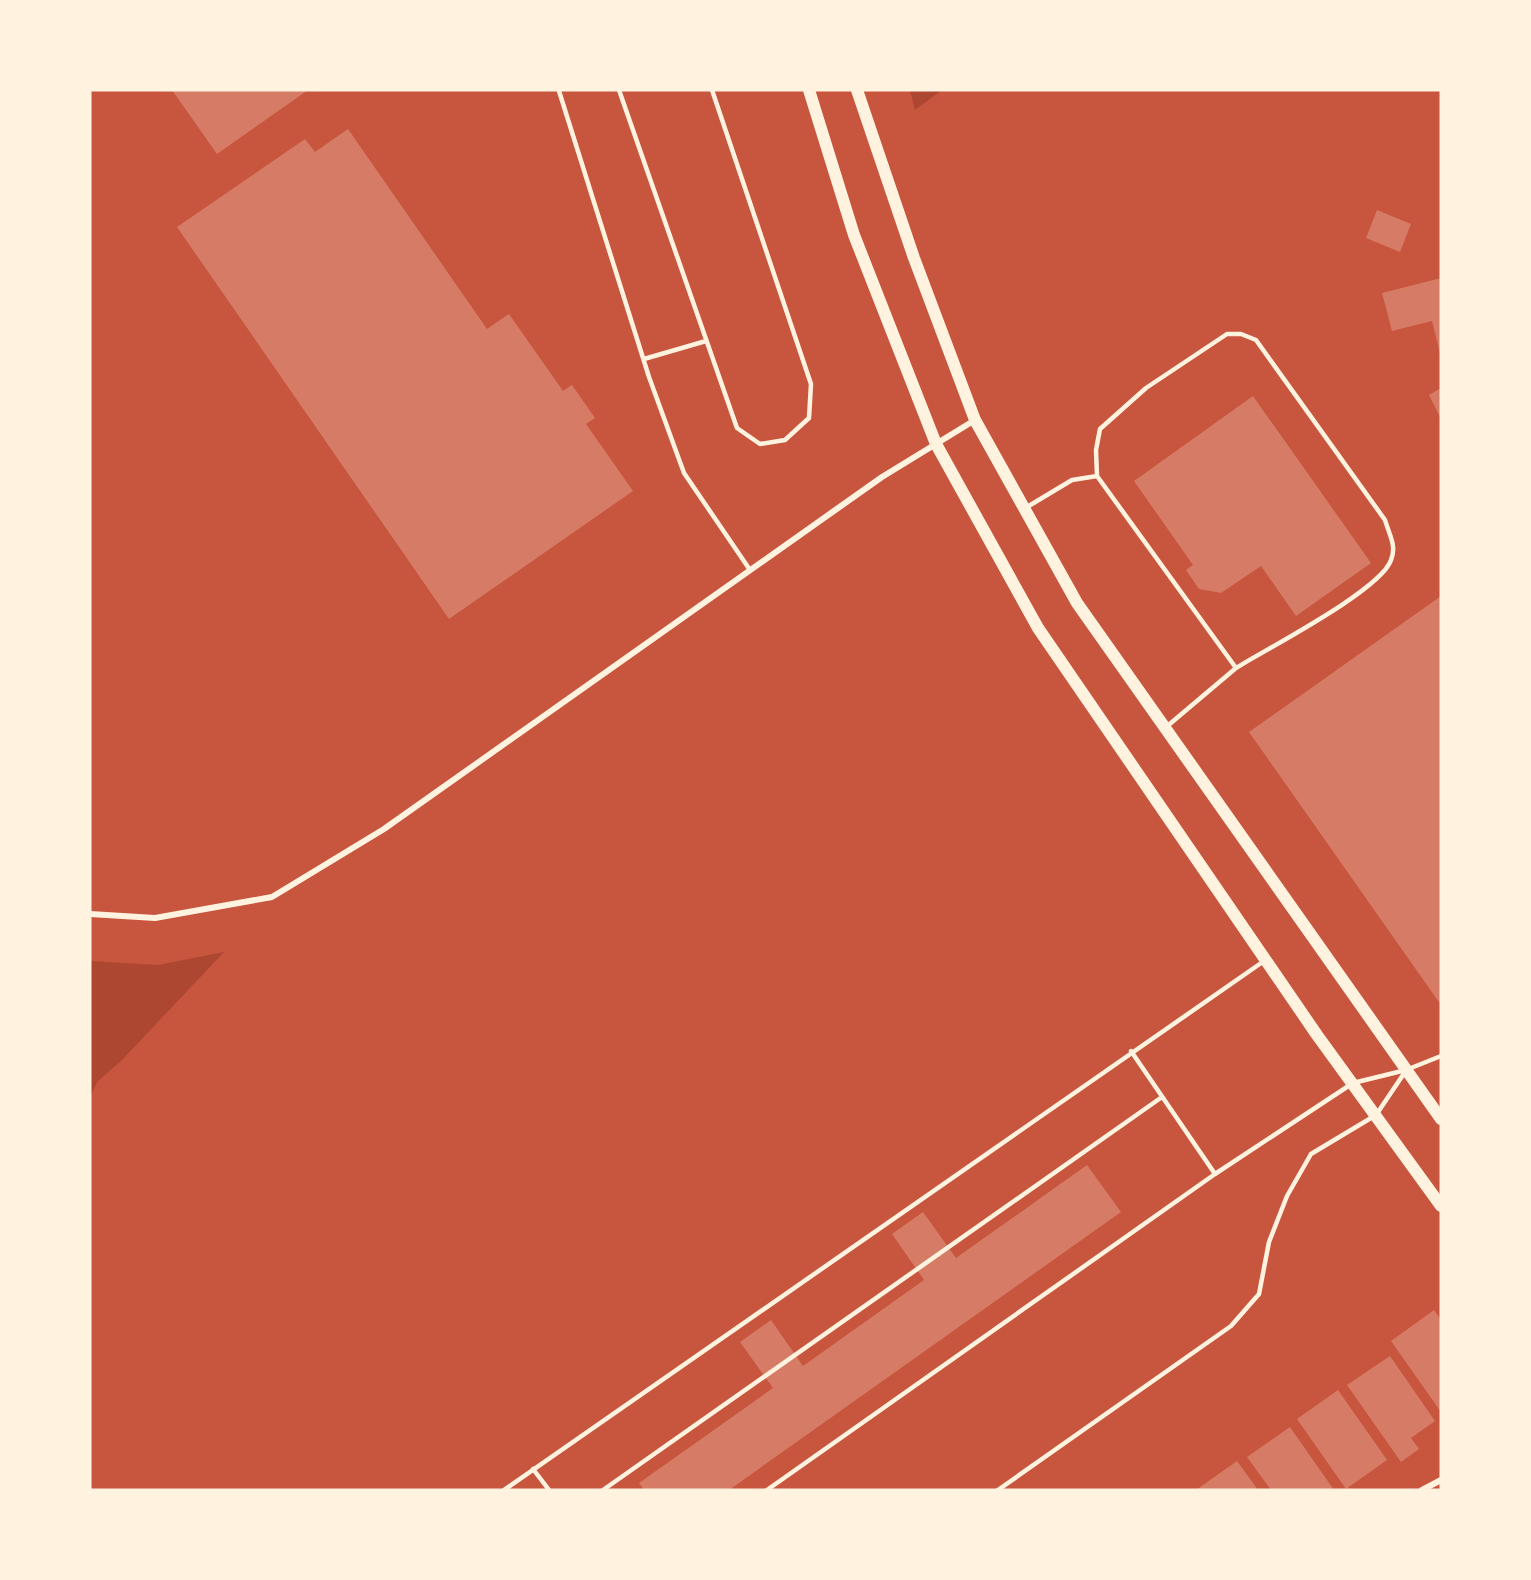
<svg xmlns="http://www.w3.org/2000/svg" width="1531" height="1580" font-family="'Roboto Condensed',sans-serif">
<rect width="100%" height="100%" fill="#c8553d"/>
<path fill="#ae4732" d="M910,90H942L915,110Z
M224,952L123,1059L97,1082L90,1097V961L158,965Z"/>
<path fill="#d67c66" d="M172,90H308L217,154Z
M348,129L487,329L509,314L563,391L572,385L595,418L586,424L633,491L449,619L177,227L305,139L315,152Z
M1377,210L1411,224L1400,252L1366,238Z
M1441,278V353H1440L1432,321L1392,331L1382,293Z
M1441,388V419L1429,395Z
M1253,396L1371,563L1296,616L1261,566L1221,593L1199,589L1186,570L1193,565L1134,481Z
M1441,596V1005L1249,732Z
M1087,1165L1121,1212L729,1490H644L639,1483L773,1388L740,1342L771,1320L803,1366L924,1280L892,1234L923,1212L956,1258Z
M1434,1310L1441,1320V1412L1391,1341Z
M1390,1356L1435,1421L1411,1438L1419,1449L1401,1462L1347,1385Z
M1338,1390L1387,1460L1346,1489L1297,1419Z
M1290,1427L1334,1490H1271L1247,1457Z
M1237,1461L1258,1490H1196Z"/>
<g fill="none" stroke-linecap="round" stroke-linejoin="round">
<path stroke="#fff3e0" stroke-width="4.5" d="M619,90L737,428L760,444L785,440L809,418L811,384L712,90
M559,91L649,377L684,473L750,570
M644,359L706,341
M1097,476L1096,450L1100,429L1146,388L1227,334H1241L1256,340L1385,520C1389,534 1397,546 1391,560C1381,590 1268,648 1236,668
M1027,507L1072,480L1097,476L1236,668L1165,728
M1131,1051L1215,1174
M533,1469L549,1490
M504,1490L1264,961
M603,1490L1162,1097
M767,1490L1215,1174L1353,1083L1406,1070L1441,1056
M998,1490L1231,1326L1259,1294L1269,1242L1287,1196L1311,1154L1376,1115L1405,1072"/>
<path stroke="#fff3e0" stroke-width="6" d="M90,914L155,918L272,897L384,829L882,477L975,420
M1422,1490L1441,1480"/>
<path stroke="#fff3e0" stroke-width="12" d="M809,90L854,235L936,444L1038,628L1317,1035L1441,1206
M857,90L914,258L975,420L1077,603L1441,1119"/>
</g>
<rect width="1531" height="1580" fill="none" stroke="#fff3e0" stroke-width="183"/>
</svg>
